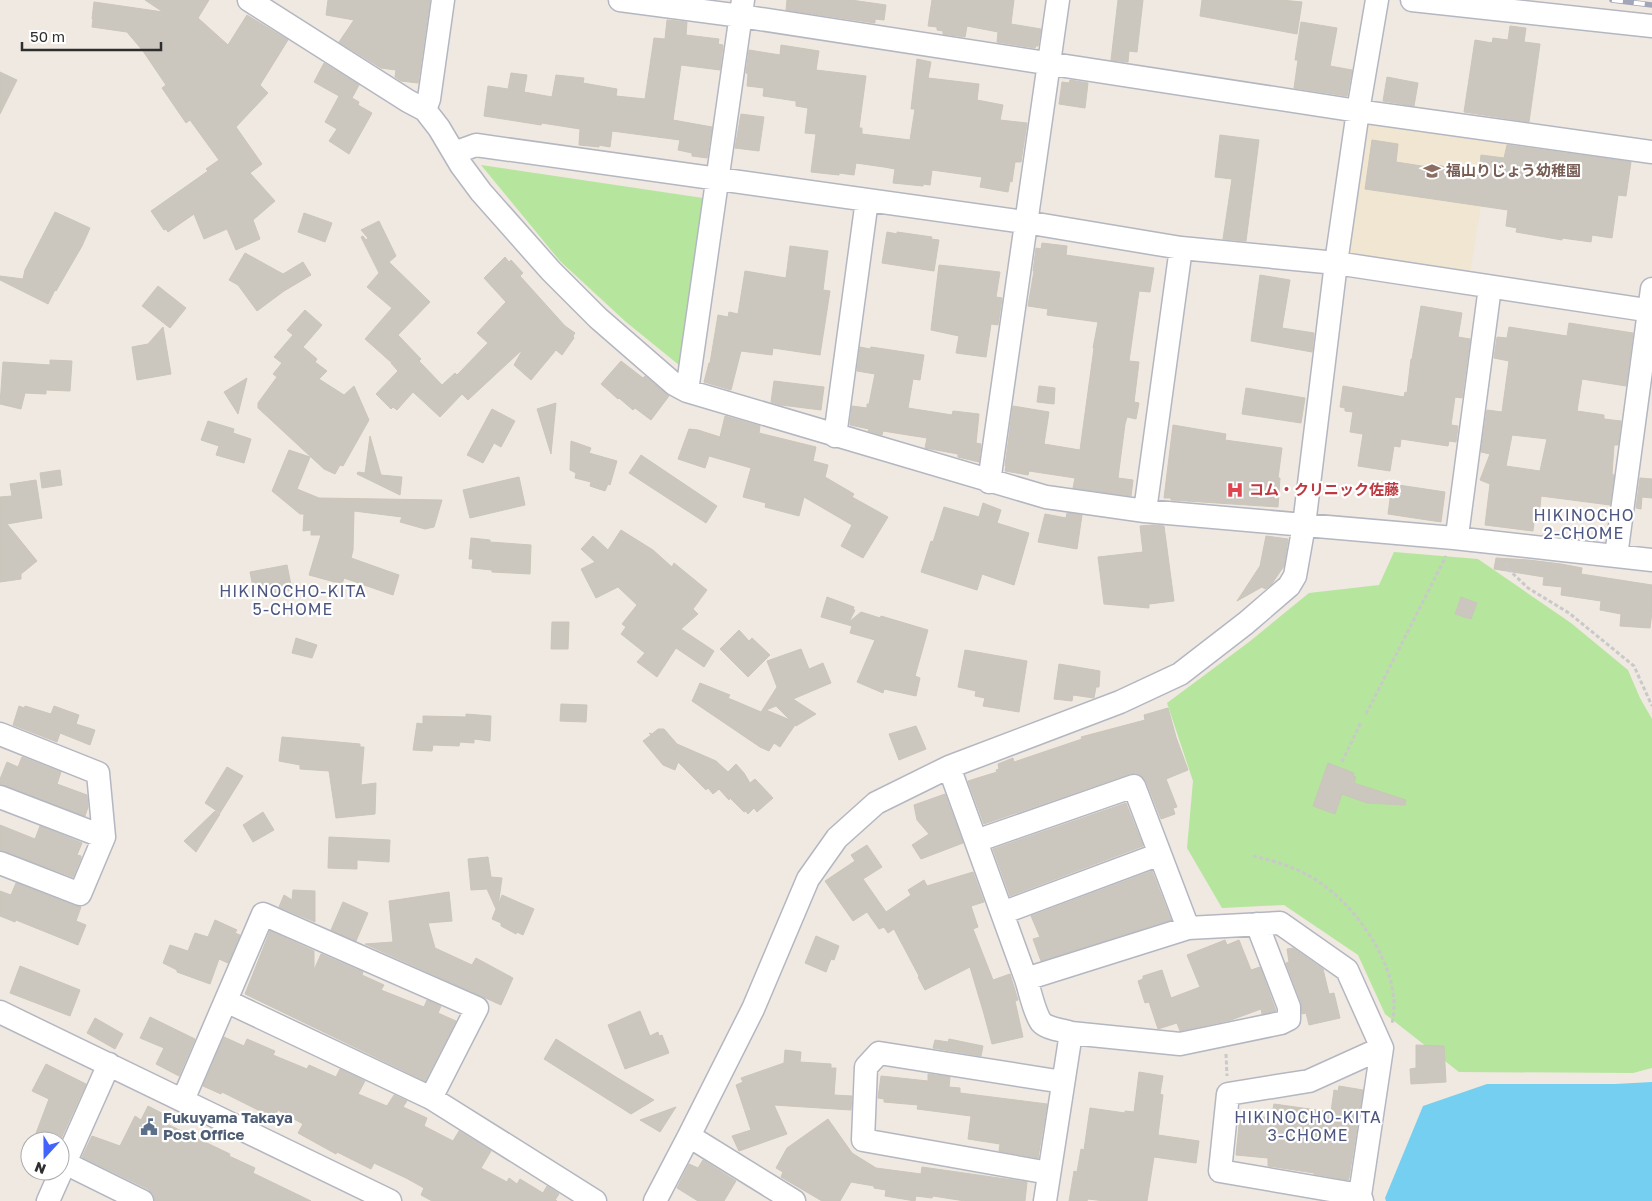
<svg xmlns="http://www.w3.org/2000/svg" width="1652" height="1201" font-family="'Golos Text','Noto Sans JP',sans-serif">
<rect width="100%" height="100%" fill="#efe9e1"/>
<path fill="#f0e6d1" d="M1360,116L1517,137L1506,208L1481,205L1469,279L1340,260Z"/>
<path fill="#b6e59e" d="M481,165L703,198L679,365L626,322L560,261Z
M1394,552L1478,559L1571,623L1628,670L1640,698L1652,719V1068L1633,1073L1459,1072L1385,1014L1358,955L1284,905L1222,908L1187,848L1193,781L1167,703L1249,642L1309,593L1379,585Z"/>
<path fill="#75cff0" d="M1652,1082V1201H1386L1385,1198L1423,1106L1487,1084H1615Z"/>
<path fill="#cbc7bf" stroke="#cbc5ba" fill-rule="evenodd" d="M145,0H209L198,18L228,45L247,15L288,40L260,85L268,93L236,127L262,164L250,173L275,201L253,220L260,239L236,250L227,229L204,239L194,214L168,232L166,229L164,230L151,211L208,171L206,169L219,160L190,120L186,123L162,88L166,85L143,51L127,32L92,27L93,19H92L94,2L163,12Z
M328,0H430L418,83L401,81L395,77L396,70L381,68L339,42L354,20L326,15Z
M787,0H851L886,5L884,20L875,19V23L786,10Z
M932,0H1014L1011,24L1041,29L1038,46H1036L1035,48L997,42L998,32L967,26L965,37L943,34V31L937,30V27L928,26Z
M1118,0H1143L1137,52L1129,51L1128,62L1111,60Z
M1202,0H1281L1302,2L1297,34L1200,16Z
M667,20L687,22L686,35L719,39L718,44L723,45L720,70L681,65L673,120L712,127L707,158L692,156V153L678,150L680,140L612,131L610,147L599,145V147L579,145L580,129L542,123L541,125L484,116L488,86L508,89L511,73L527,75L524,92L552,97L556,75L584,78L583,83L617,89L616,96L645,99L654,38L665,39Z
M1301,22L1337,28L1330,66L1352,70L1347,96L1294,88L1298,60H1295Z
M1510,26L1526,28L1524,42L1540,44L1529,122L1464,112L1475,40L1492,43L1493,38L1508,40Z
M781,45L819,51L816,70L866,76L859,128H862V134L910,140L915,109H911L917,59L931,62L928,78L979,84L977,100L1003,105L1000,120L1027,123L1021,162H1015L1012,182L1010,181L1008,192L980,187L982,177L932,170L930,185L923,184V186L893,183L895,169L884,167L856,163L854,175L839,173V175L811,172L816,134L805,133L808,108L796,106V101L763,96L764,88L747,86L748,74L746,73L749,50L780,55Z
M324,63L359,85L352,98L359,102L358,105L372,113L349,154L329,141L337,129L325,122L339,96L314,82Z
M0,72L17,80L0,114Z
M1387,77L1418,83L1414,106L1383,101Z
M1070,80L1088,83L1085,108L1059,104L1062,82L1069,83Z
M741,114L764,117L759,151L735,148Z
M1220,135L1259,140L1246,241L1223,239L1232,179L1215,177Z
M1372,140L1398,144L1396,162L1428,167L1429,164L1448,167V170L1479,175L1481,155L1504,158L1507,145L1631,162L1626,196L1618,195L1612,238L1592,235L1591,242L1562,238V240L1516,232L1517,228L1506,226L1508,210L1365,189Z
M55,212L90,228L82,246L56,291L55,290L48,304L0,280V276L23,279L25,270Z
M304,213L332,223L325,242L298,232Z
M379,221L396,256L389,262L430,302L398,335L421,359L419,361L442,385L455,373L457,375L488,343L477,333L506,302L484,278L505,257L509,262L511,260L523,273L520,276L565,326L575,333L573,336L574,338L562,355L556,350L531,380L514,365L523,349L468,400L462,394L440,417L413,392L397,410L393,407L391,409L376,394L398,371L391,363H392L365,339L392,308L367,287L379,273L361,237L363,236L366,240L368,238L361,230Z
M887,232L897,234V232L932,237L931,239L939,240L934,271L882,263Z
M1042,243L1067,246L1066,255L1154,268L1150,292L1139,291L1129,361L1139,362L1134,402L1139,403L1136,419L1127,417L1125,424L1118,478L1133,480L1131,496L1073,488L1075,478L1029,471L1028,475L1005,471L1006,466H1005L1013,406L1049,412L1044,444L1080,450L1094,348H1093L1098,322L1047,315L1048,309L1028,306L1034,271H1033L1036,248L1041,249Z
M790,246L828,251L823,290L830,291L820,355L773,348L772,355L741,351L731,390L704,382L709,363H710L718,315L728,317L729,312L738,314L745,271L786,278Z
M245,253L283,274L303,262L311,275L284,291L257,311L238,285L229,280Z
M939,265L1000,272L996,297L1002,298L998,325L991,324L986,357L956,353L959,336L931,330Z
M1260,275L1290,280L1282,328L1314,333L1312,352L1251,341Z
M158,286L186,308L170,328L142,306Z
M1421,306L1462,313L1458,337L1470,339L1462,398L1455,397L1451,425L1458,426L1456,442L1449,441L1448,446L1401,439L1400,447L1394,446L1390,471L1358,466L1363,434L1350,432L1353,412L1345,411V408L1340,407L1343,386L1404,397L1405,392L1407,393L1411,359H1412Z
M305,310L322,325L303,347L317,359L315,362L327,371L319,379L344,395L354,386L369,420L343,466L340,465L335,474L324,469L258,408V403L277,377L273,374L282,363L274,357L293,335L287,330Z
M1569,323L1633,333L1626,386L1582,379L1577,411L1604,415V419L1621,421L1618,445H1614L1612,474L1614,475L1610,505L1541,496L1540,507L1536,506L1533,531L1485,525L1490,484L1480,480L1490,454L1481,452L1487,410L1502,412L1509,361L1494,358L1497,337L1507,338L1509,327L1567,336ZM1512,435L1547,439L1540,471L1506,466Z
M163,327L171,374L137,380L132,347L148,344Z
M860,347L870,349L871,347L924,355L920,380L913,379L908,408L952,415L953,411L979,414L976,443L981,444L979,462L958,457V454L925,448L927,438L883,431L882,435L868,431L869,429L850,425L852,406L867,408V404H869L875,374L857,371Z
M50,360L72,361L70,391L46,390V394L25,393L21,409L0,404L3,362L50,365Z
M621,361L643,378L645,376L669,396L651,420L635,408L633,410L619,398L618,399L601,384Z
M247,378L238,414L224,392Z
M774,381L824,387L821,410L781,405L771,402Z
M1039,386L1055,388L1054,404L1037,402Z
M1246,388L1305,398L1301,423L1242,414Z
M556,403L551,454L537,409Z
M492,409L515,421L501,447L494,443L483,463L467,455Z
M725,416L760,426L759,433L816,447L813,461L828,465L825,477L854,494L852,497L888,517L863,558L841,546L852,525L804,497L799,516L765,507L766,503L743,497L751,468L709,456L705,468L678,459L689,429L698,430L720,437Z
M208,421L234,429L233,433L251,439L244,463L216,455L219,446L201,440Z
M1173,425L1226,434L1225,440L1282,448L1278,478H1280L1278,507L1171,500V498H1164Z
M370,436L381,475L402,477L400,495L357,474L358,472L365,473Z
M571,441L591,448L589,453L617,461L610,485L608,484L605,491L590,486L591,482L575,478L576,473L570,470Z
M289,450L310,457L297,489L319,498L442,500L434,527L425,529L400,522L402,517L354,511L353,550L351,558L399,575L393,595L344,578L342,584L309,575L321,535H311V530L303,531L304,514H300L272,491Z
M641,455L717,506L706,523L629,473Z
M60,470L62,485L42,488L40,473Z
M519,477L525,505L470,518L463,490Z
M1640,478L1652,479V498L1642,497L1641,509L1636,508Z
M36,480L42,518L7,524L37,561L21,574V579L0,582V497L12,496L10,484Z
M1392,484L1445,492L1441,522L1388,514Z
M983,503L1001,510L997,523L1029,533L1014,585L982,574L977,590L921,572L931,541L933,542L944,507L979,517Z
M1067,513L1082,515L1077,549L1038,542L1045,514L1066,518Z
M1153,525L1164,526L1174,601L1149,604V608L1104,604L1098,557L1143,552L1140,526Z
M621,530L653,550L672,567L674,563L707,590L693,609L698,614L681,629L714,651L704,667L676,648L657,677L637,662L645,653L621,634L626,627L622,624L637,605L618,587L596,598L581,569L595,562L581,549L593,536L608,550Z
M1266,536L1288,539L1284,566L1271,585L1265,589L1262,587L1237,601L1260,566Z
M471,538L490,540V542L531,545L530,574L492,572V570L472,568L473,559H469Z
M1496,558L1529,560L1561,564L1582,568L1581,574L1652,585V612L1650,628L1620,626L1621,614L1600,610L1601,601L1561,595L1562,587L1543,585L1544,577L1494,569Z
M287,565L292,590L255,597L250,572Z
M827,597L854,607L853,610H855L849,622L861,612L880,618L881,616L928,630L915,676L920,678L916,696L884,689L883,693L857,682L875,640L850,633L852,626L821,617Z
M1461,597L1477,603L1471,619L1455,614Z
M552,622H569L568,649H551Z
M739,630L749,641L752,638L770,655L748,677L720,649Z
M296,638L317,645L312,658L292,653Z
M801,649L809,669L823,663L831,683L793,699L816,714L796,726L795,725L780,747L774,743L769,751L760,747L692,701L700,683L730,695L728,698L761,712L777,687L767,661ZM776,706L790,720L766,710Z
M965,650L1027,661L1019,712L983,706L985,698L975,696L976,691L958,687Z
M1059,664L1100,671L1099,687H1096L1094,698L1073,695L1072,701L1054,699Z
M561,704L587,705L586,722L560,721Z
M19,706L24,708L25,706L51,714L54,706L79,715L76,724L95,730L90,745L60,733L57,742L13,725Z
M1168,708L1176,737L1188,770L1166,779L1177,807L1173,808L1175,814L1161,819L1146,781L1142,776L1136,773L1130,774L984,824L968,781L997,772L996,770L999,769L998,764L1013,758L1014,762L1082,739L1081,737L1145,720L1144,715Z
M466,714L491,716L490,741L474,739V743L460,742L459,746L433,745L432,751L413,750L417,723L423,724V716L466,717Z
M916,726L926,749L899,760L889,734Z
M658,729H664L677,744L716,761L728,772L736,764L744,773L750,783L755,779L773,798L757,812L754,808L748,814L746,811L744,812L730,798L729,800L719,789L713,794L708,788L706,790L678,762L675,770L663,765L643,741L651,735L649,733L652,734Z
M282,737L360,744V747H364L361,785L376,783L375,814L336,818L329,771L300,769V765L279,761Z
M22,757L61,772L57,784L87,795L88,807L85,816L0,784V779L7,762L18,767Z
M1328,763L1354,773L1353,776L1356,777L1354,783L1406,800L1405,805L1367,803L1342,794L1335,814L1313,806Z
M227,767L243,776L220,813L205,803Z
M945,794L963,843L921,859L912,845L929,834L917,820L914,805Z
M1126,803L1143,846L1010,896L993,849Z
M215,811L220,814L196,852L184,841Z
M263,812L274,830L253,842L243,825Z
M0,825L35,839L40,826L82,843L77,855L81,856V858L73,877L0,850Z
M329,837L390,840L389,862L357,860V869L328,868Z
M867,845L882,867L863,879L886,912L911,895L908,890L924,880L927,886L973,872L984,902L971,906L978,927L973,929L993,980L1010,974L1018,1000L1015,1001L1023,1037L992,1044L984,1014L970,967L925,990L918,977L919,976L894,929L888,933L884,927L879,929L867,912L853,921L825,881L855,861L851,855Z
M488,857L491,877L502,878L498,906L502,895L534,909L523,935L517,932L516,934L501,926V923L492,919L496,909L487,889L471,890L468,859Z
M1152,871L1171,920L1041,961L1033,939L1040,937L1031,916Z
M16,883L75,906L81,907L76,921L86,925L78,945L16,920L15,922L0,916V891L11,895Z
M293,890L315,891V922L279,907L284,895L292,900Z
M449,892L452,921L428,923L435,948L472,965L476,958L513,978L501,1005L365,944L393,942L389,901Z
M343,902L368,913L356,941L331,930Z
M215,920L237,930L235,933L240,935L228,963L219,959L210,984L177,972V970L163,963L170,945L188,951L195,933L208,937Z
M270,931L314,951V970L321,954L363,972L362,975L384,985L381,990L424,1007L427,1000L441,1006L438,1013L456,1021L425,1081L245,994Z
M816,936L839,946L834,960L831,959L826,972L805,963Z
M1225,940L1227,945L1239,940L1251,970L1260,967L1276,1011L1262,1014L1261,1009L1231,1020L1180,1031L1177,1023L1158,1029L1149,1002L1145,1003L1138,981L1143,979V976L1162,970L1171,998L1200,987L1187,955Z
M1293,948L1323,969L1329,994L1334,993L1340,1018L1309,1025L1306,1013L1302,1014L1301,1002L1286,963L1289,962L1287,949Z
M20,966L80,990L70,1016L10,993Z
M640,1011L650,1036L658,1032L659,1036L662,1035L669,1053L625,1069L608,1025Z
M150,1017L195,1039L179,1076L156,1064L164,1048L140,1038Z
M95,1018L123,1034L115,1049L87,1033Z
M224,1037L244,1046L247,1039L275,1051L273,1055L307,1069L309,1065L336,1077L340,1069L365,1081L358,1094L387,1106L394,1095L407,1101L403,1107L427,1118L424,1126L453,1141L459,1131L491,1151L481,1168L507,1182L509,1178L517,1184L520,1179L543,1193L547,1186L559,1194L555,1200L557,1201H432L421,1195L424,1188L406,1178L374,1163L371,1169L337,1152L336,1154L298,1133L303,1124L278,1110L274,1118L222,1092L221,1094L203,1086Z
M556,1039L616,1077L654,1100L631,1114L544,1059Z
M949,1039L983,1046L981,1056L933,1048L935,1040L948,1042Z
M1416,1045L1444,1046L1446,1082L1411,1084L1410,1069L1416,1068Z
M785,1050L801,1052L800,1062L831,1064V1068H836L834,1095L852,1096L851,1110L774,1105L787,1134L739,1151L732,1136L751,1130L736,1085L743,1082L741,1078L784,1063Z
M46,1064L86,1084L60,1141H33L49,1099L32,1091Z
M1139,1072L1163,1076L1160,1094L1163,1095L1158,1135L1199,1141L1196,1163L1154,1157L1147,1201H1105L1088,1199L1087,1201H1069L1074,1171L1077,1172L1081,1149L1084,1150L1090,1108L1125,1113V1111L1134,1112Z
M928,1074L950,1077L949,1087L960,1088V1093L1047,1104L1038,1158L999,1151L1000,1144L968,1139L971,1116L917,1109L918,1105L884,1102V1099L878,1098L881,1076L928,1081Z
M1339,1086L1363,1090L1349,1178L1348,1180L1314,1174V1173L1268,1166V1158L1236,1155L1240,1115L1271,1118L1274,1104L1331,1112L1334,1090L1338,1091Z
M148,1106L171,1118L167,1124L230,1154L229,1156L255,1168L253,1173L311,1201H155L153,1194L148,1189L82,1157L92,1136L120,1146L135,1116L141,1120Z
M676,1107L660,1132L640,1120Z
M828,1119L852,1153L876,1168L921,1174L922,1167L1027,1182L1025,1201H965L933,1196L932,1198L916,1196L915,1201L885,1196L886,1190L874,1188V1186L851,1182L840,1201H822L781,1177L783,1172L776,1168L787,1148Z
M703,1160L736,1181L724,1201H698L677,1188L689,1164L698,1168Z"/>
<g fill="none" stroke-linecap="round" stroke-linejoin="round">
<g stroke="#b4b7c1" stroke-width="25">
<path id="minor" d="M249,0L408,101L425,110L439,128L461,165L481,192L551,271L598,318L674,384L687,391L1046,497L1145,511L1454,538L1652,560
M620,0L741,16L1358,111L1652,152
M1412,0L1652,26
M425,110L429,99L443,0
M454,153L476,145L1025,222L1181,248L1336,263L1652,311
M687,391L743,0
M835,436L867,200
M989,482L1058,0
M1145,511L1181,248
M1454,538L1458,528L1490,287
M1616,556L1652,289
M0,734L98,773L104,837L80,894L0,863
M949,767L1026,979C1030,991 1034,1012 1041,1022C1047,1029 1063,1030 1071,1033L1045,1201
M0,797L104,837
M976,841L1134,786L1188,928
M1002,913L1160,854
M1026,979L1188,928L1280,923L1347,970L1382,1048L1360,1195L1362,1201
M226,1001L431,1098L595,1201
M0,1012L390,1201
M1071,1033L1180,1044L1281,1023L1289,1019V1007L1257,924
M183,1100L263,914L477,1008L431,1098
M689,1136L794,1201
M65,1163L142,1201
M1049,1173L863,1140L866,1067L879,1053L1063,1082
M1360,1195L1220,1171L1228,1094L1309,1081L1382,1048
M48,1201L109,1064
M655,1201L689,1136L753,1009L808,879L837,838L876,803L949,767L1120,702L1180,674L1246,623L1289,586L1295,576L1304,525L1336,263L1358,111L1377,0"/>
</g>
<path stroke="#c9c9c9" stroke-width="3" stroke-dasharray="4 2.5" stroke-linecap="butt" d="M1506,563L1507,568L1528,588L1569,613L1634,666L1652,706
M1366,714L1446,556
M1342,762L1361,722
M1253,856C1270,860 1288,865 1304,873C1351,896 1405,969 1392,1023
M1226,1054L1227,1076"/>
<use href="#minor" stroke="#fff" stroke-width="22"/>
<g stroke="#a3a6b8" stroke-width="5.5">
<path id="rail" d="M1612,0L1652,5"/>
</g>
<use href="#rail" stroke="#fff" stroke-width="4" stroke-dasharray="11" stroke-linecap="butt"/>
</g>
<defs>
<g id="school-bare" transform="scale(1.35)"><path d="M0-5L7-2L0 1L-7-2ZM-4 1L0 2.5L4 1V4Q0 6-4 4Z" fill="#8d6e63" stroke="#fff" stroke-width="2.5" paint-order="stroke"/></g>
<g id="hospital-bare" transform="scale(1.35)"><path d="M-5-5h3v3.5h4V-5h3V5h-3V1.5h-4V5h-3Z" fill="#e0444e" stroke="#fff" stroke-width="2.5" paint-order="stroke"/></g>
<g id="civic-bare" transform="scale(1.35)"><path d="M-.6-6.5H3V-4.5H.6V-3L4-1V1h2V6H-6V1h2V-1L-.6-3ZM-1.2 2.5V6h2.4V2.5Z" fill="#5c6f8a" stroke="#fff" stroke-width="2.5" paint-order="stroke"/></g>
</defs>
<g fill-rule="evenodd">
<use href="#school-bare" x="1432" y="171"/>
<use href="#hospital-bare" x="1235" y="490"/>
<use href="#civic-bare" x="149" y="1127"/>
</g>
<g text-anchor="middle" stroke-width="4.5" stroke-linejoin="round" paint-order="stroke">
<g font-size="15" font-weight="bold" fill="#785e54" stroke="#fff" text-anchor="start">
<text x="1446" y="176">福山りじょう幼稚園</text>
</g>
<g font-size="15" font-weight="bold" fill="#be3a42" stroke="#fff" text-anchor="start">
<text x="1249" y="495">コム・クリニック佐藤</text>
</g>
<g font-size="15" font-weight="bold" fill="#4e5e75" stroke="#fff" text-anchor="start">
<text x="163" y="1123">Fukuyama Takaya<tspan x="163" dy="17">Post Office</tspan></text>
</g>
<g font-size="16" letter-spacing="1" fill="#4d5680" stroke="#fff">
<text x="1584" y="521">HIKINOCHO<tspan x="1584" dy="18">2-CHOME</tspan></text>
<text x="293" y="597">HIKINOCHO-KITA<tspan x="293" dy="18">5-CHOME</tspan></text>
<text x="1308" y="1123">HIKINOCHO-KITA<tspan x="1308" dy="18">3-CHOME</tspan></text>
</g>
</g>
<g transform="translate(45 1156) rotate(201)"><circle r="24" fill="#ffffff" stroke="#ababab"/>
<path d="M0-4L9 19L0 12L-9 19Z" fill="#4264fb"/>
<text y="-8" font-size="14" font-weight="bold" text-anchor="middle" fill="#2e2e2e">N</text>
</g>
<path d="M22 42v8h139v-8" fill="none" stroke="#2e2e2e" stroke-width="2.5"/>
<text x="30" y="42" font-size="15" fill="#2e2e2e" stroke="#ffffff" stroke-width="4" paint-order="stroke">50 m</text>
</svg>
